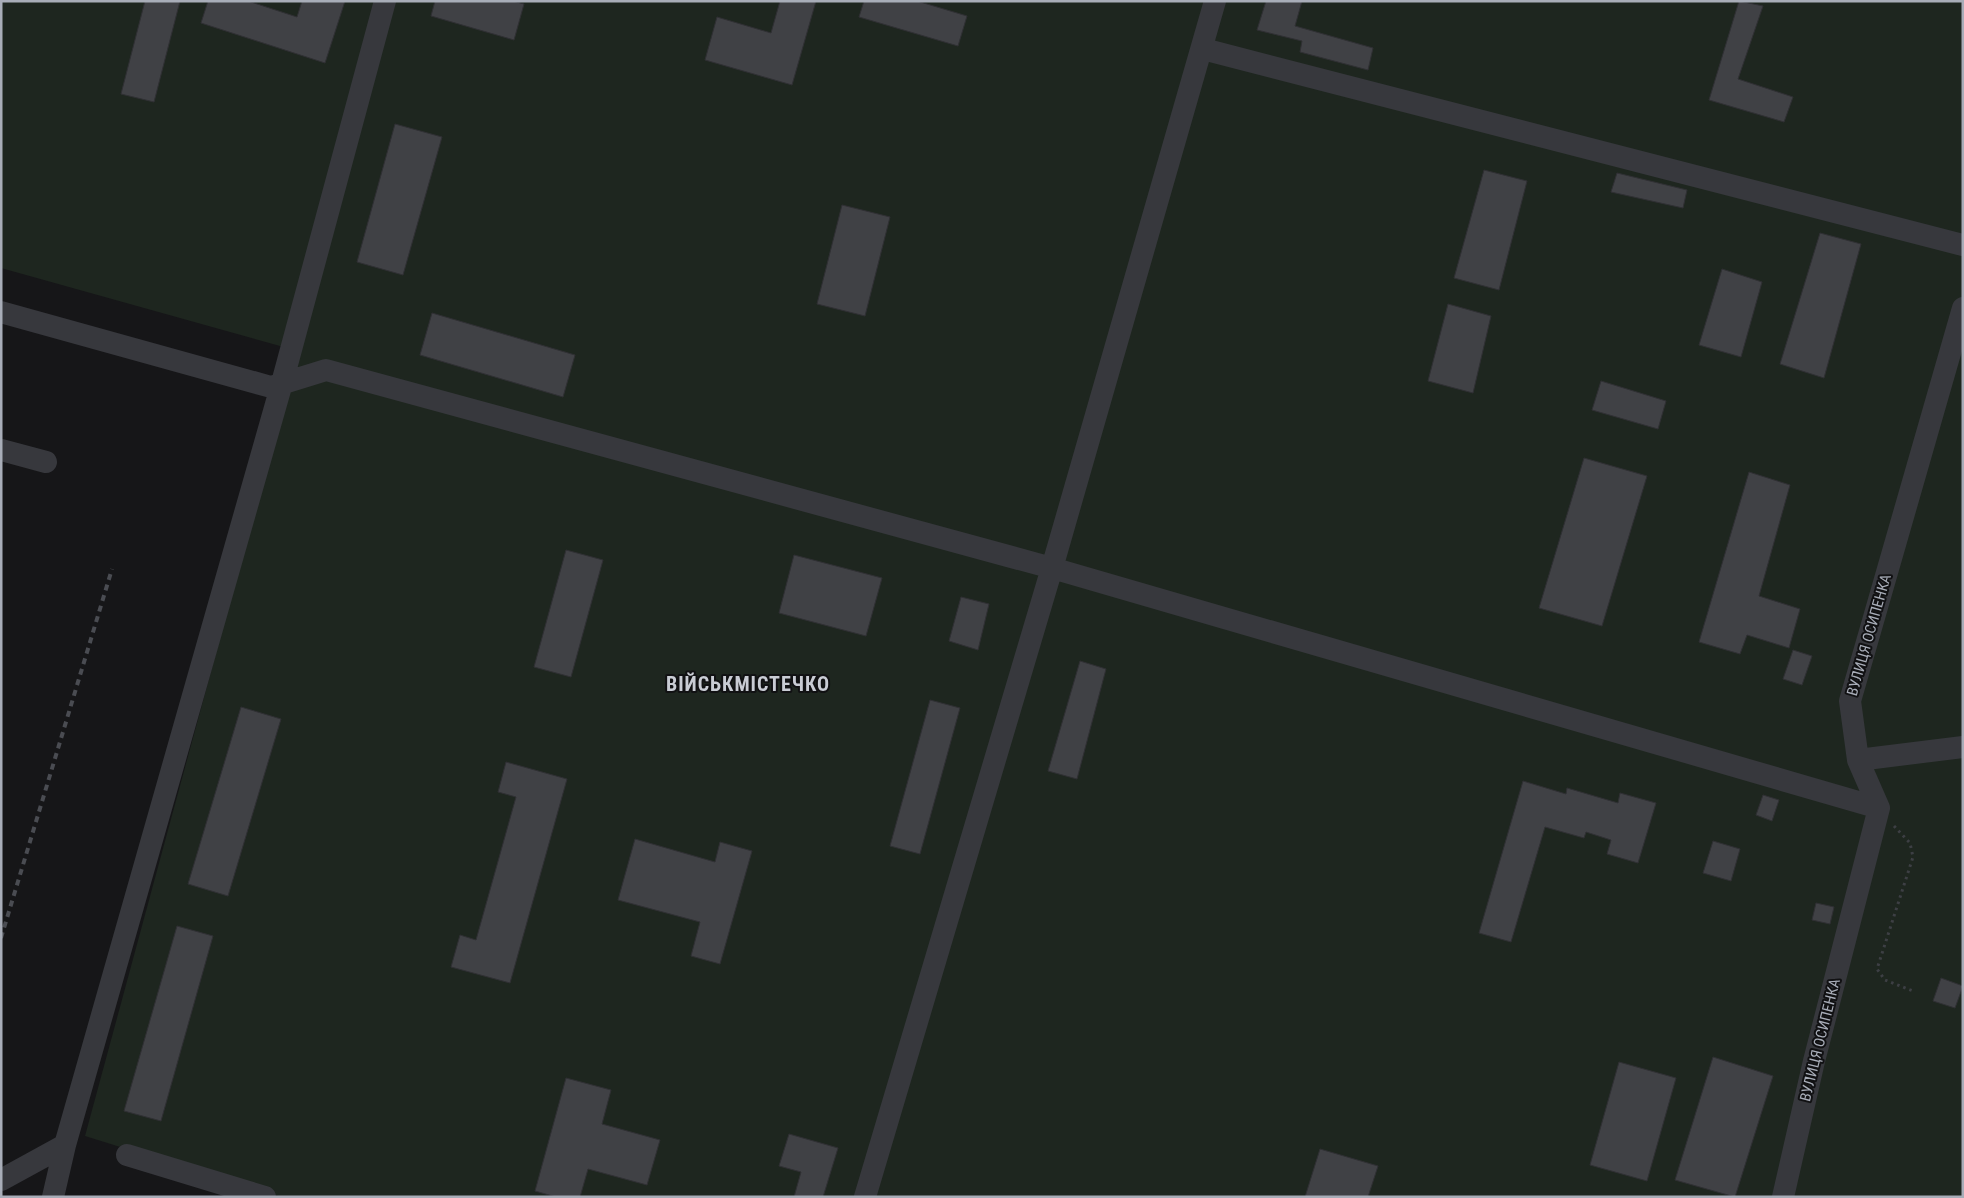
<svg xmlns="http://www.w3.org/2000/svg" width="1964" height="1198" font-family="'Roboto Condensed',sans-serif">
<rect width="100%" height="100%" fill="#161618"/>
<path fill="#1e261f" d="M1,1H1963V1197H281L85,1136L298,351L1,268Z"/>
<path fill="#404145" stroke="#303034" d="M145,1H180L154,102L121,94Z
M208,1H248L297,17L302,1H345L325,63L201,23Z
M435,1H513L524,4L514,40L431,16Z
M780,1H816L792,85L705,60L717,17L771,33Z
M864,1H917L967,16L958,46L859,17Z
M1266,1H1302L1295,26L1373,48L1368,70L1300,52L1302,41L1257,30Z
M1739,1L1763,6L1738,79L1793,97L1784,122L1709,100Z
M395,124L442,137L403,275L357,262Z
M1484,170L1527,181L1499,290L1454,278Z
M1617,173L1687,190L1683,208L1611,192Z
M842,205L890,217L865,316L817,304Z
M1820,233L1861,244L1824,378L1780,364Z
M1722,269L1762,282L1741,357L1699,345Z
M1448,304L1491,316L1473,393L1428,381Z
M432,313L575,355L563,397L420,355Z
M1601,381L1666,401L1658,429L1592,410Z
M1584,458L1647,476L1602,626L1539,608Z
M1749,472L1790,485L1759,596L1800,609L1789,648L1747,635L1740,654L1699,642Z
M566,550L603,560L571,677L534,667Z
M794,555L882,578L866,636L779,613Z
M961,597L989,604L978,650L949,641Z
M1793,650L1812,656L1802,685L1783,679Z
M1080,661L1106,669L1077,779L1048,771Z
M930,700L960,708L920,854L890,846Z
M241,707L281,719L228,896L188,884Z
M506,762L567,779L510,983L451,967L460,935L476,940L516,797L498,792Z
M1523,781L1566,794L1567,788L1618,803L1620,793L1656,803L1638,863L1607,854L1611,840L1586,832L1584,838L1545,827L1511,942L1479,933Z
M1763,795L1779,800L1772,821L1756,815Z
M635,839L715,862L720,842L752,851L720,964L691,956L700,922L618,900Z
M1713,841L1740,849L1731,881L1703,873Z
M1816,903L1834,907L1830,924L1812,920Z
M177,926L213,936L161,1121L124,1111Z
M1941,978L1963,986L1955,1008L1933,1001Z
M1713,1057L1773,1076L1735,1197L1675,1180Z
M1619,1062L1676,1078L1647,1181L1590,1165Z
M566,1078L611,1090L602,1124L660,1140L647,1185L588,1169L580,1197H556L535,1191Z
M789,1134L838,1148L823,1197H794L801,1172L779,1166Z
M1320,1149L1378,1166L1368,1197H1305Z"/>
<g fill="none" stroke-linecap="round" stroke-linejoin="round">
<path stroke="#3d3f44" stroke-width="3" stroke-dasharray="2.5 4" stroke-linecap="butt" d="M1894,826L1910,843L1913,857L1877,969L1885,980L1913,991"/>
<path stroke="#37383d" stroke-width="22" d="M1203,49L1963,245
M1,312L271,387L326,370L1052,568L1879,808
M1,450L46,462
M1858,760L1963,747
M127,1155L265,1197
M1,1180L65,1145
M53,1197L65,1145L282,383L385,1
M865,1197L1052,568L1215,1
M1783,1197L1814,1061L1879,808L1858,760L1850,701L1963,308"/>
<path stroke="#4a4c52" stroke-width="4" stroke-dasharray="6 5" stroke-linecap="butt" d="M1,938L112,569"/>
</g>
<g text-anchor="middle" stroke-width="4" stroke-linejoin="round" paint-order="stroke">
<g font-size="15" fill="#a8adb8" stroke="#111113">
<text transform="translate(1869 635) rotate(-74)" y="5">ВУЛИЦЯ ОСИПЕНКА</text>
<text transform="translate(1820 1040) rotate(-76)" y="5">ВУЛИЦЯ ОСИПЕНКА</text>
</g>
<g font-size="20" font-weight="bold" letter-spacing="1" fill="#c9ccd4" stroke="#111113">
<text x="748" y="691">ВІЙСЬКМІСТЕЧКО</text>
</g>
</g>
<rect width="1964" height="1198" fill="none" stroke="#a8adb8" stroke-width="5"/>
</svg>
